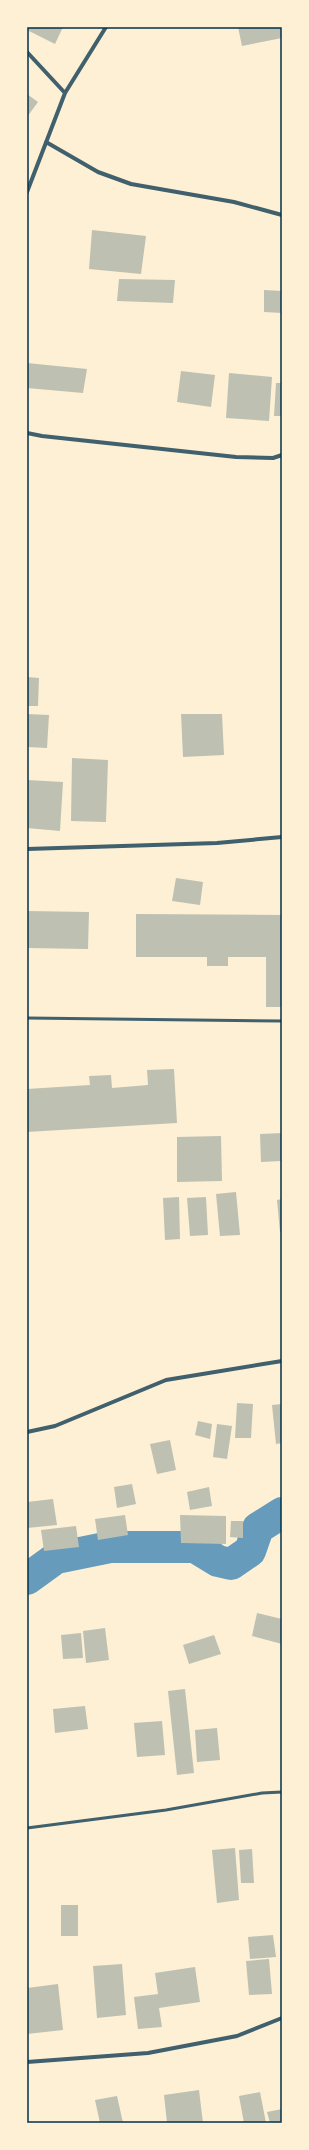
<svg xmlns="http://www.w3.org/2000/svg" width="309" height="2150" font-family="Overpass,sans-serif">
<rect width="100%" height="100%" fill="#fdf0d5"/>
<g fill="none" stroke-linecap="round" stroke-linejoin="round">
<path stroke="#669bbc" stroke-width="32" d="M27,1579L56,1558L110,1547H195L218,1561L231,1564L250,1551L258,1528L282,1513"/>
</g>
<path fill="#bec0b2" d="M27,27H63L55,44L27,30Z
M238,27H282V38L242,46Z
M27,94L38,102L27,117Z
M92,230L146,236L141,274L89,269Z
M119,279L175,280L173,303L117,301Z
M264,290L282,291V313L264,312Z
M27,363L87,369L83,393L27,388Z
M181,371L215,375L211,407L177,402Z
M229,373L272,377L269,421L226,418Z
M276,383H282V416H274Z
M27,677L39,678L38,706H27Z
M27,714L49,715L47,748L27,747Z
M181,714H222L224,755L183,757Z
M72,758L108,760L106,822L71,821Z
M27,780L63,782L60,831L27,828Z
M176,878L203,882L200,905L172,901Z
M27,911L89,912L88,949L27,948Z
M136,914L282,915V1007H266V957H228V966H207V957H136Z
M174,1069L177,1123L27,1132V1089L90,1085L89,1076L111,1075L112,1088L148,1085L147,1070Z
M282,1133V1161L261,1162L260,1134Z
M221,1136L222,1181L177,1182V1137Z
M236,1192L240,1235L220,1236L216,1194Z
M179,1197L180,1239L165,1240L163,1198Z
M206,1197L208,1235L190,1236L187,1198Z
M282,1199V1232H280L277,1200Z
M237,1403L253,1404L251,1438H235Z
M282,1404V1443L276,1444L272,1405Z
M198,1421L212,1424L210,1439L195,1435Z
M217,1424L232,1426L227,1459L213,1457Z
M170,1440L176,1470L157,1474L150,1444Z
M132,1484L136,1504L117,1508L114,1487Z
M209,1487L212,1506L190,1510L187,1492Z
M53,1499L57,1525L27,1528V1502Z
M125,1515L128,1535L98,1540L95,1519Z
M180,1515L226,1516V1544L181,1543Z
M231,1521H243V1538L230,1537Z
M76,1526L79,1547L44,1551L41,1530Z
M257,1613L282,1619V1644L252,1636Z
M105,1628L109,1660L86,1663L83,1631Z
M81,1633L83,1658L63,1659L61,1635Z
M214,1635L221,1654L189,1664L183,1645Z
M185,1689L194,1773L177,1775L168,1691Z
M85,1706L88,1729L55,1733L53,1709Z
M162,1721L165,1755L137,1757L134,1723Z
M217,1728L220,1760L197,1762L195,1730Z
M235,1848L239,1900L217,1903L212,1850Z
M252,1849L254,1883H241L239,1850Z
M61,1905H78V1936H61Z
M273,1935L276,1957L250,1959L248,1937Z
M269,1959L272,1994L249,1995L246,1961Z
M122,1964L126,2015L97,2018L93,1966Z
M195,1967L200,2002L159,2008L162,2027L138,2029L134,1997L158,1994L155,1973Z
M58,1984L63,2030L27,2034V1988Z
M199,2090L203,2123H167L164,2095Z
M260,2092L266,2123H244L239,2096Z
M117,2096L123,2123H100L95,2100Z
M282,2109V2123H270L267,2112Z"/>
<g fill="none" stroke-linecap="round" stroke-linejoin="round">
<path stroke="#3f606c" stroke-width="3" d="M27,1018L282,1021
M27,1828L166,1810L262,1793L282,1792"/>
<path stroke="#3f606c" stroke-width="4" d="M27,52L65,93
M46,142L98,172L131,184L234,202L282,215
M27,192L65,93L106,27
M27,433L42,436L236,457L273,458L282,455
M27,849L217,843L282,837
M27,1432L55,1426L166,1380L282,1361
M27,2062L148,2053L237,2036L282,2018"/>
</g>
<rect width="309" height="2150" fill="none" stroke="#fdf0d5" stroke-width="56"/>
<rect x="28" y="28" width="253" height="2094" fill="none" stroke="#003049" stroke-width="1.5"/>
</svg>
